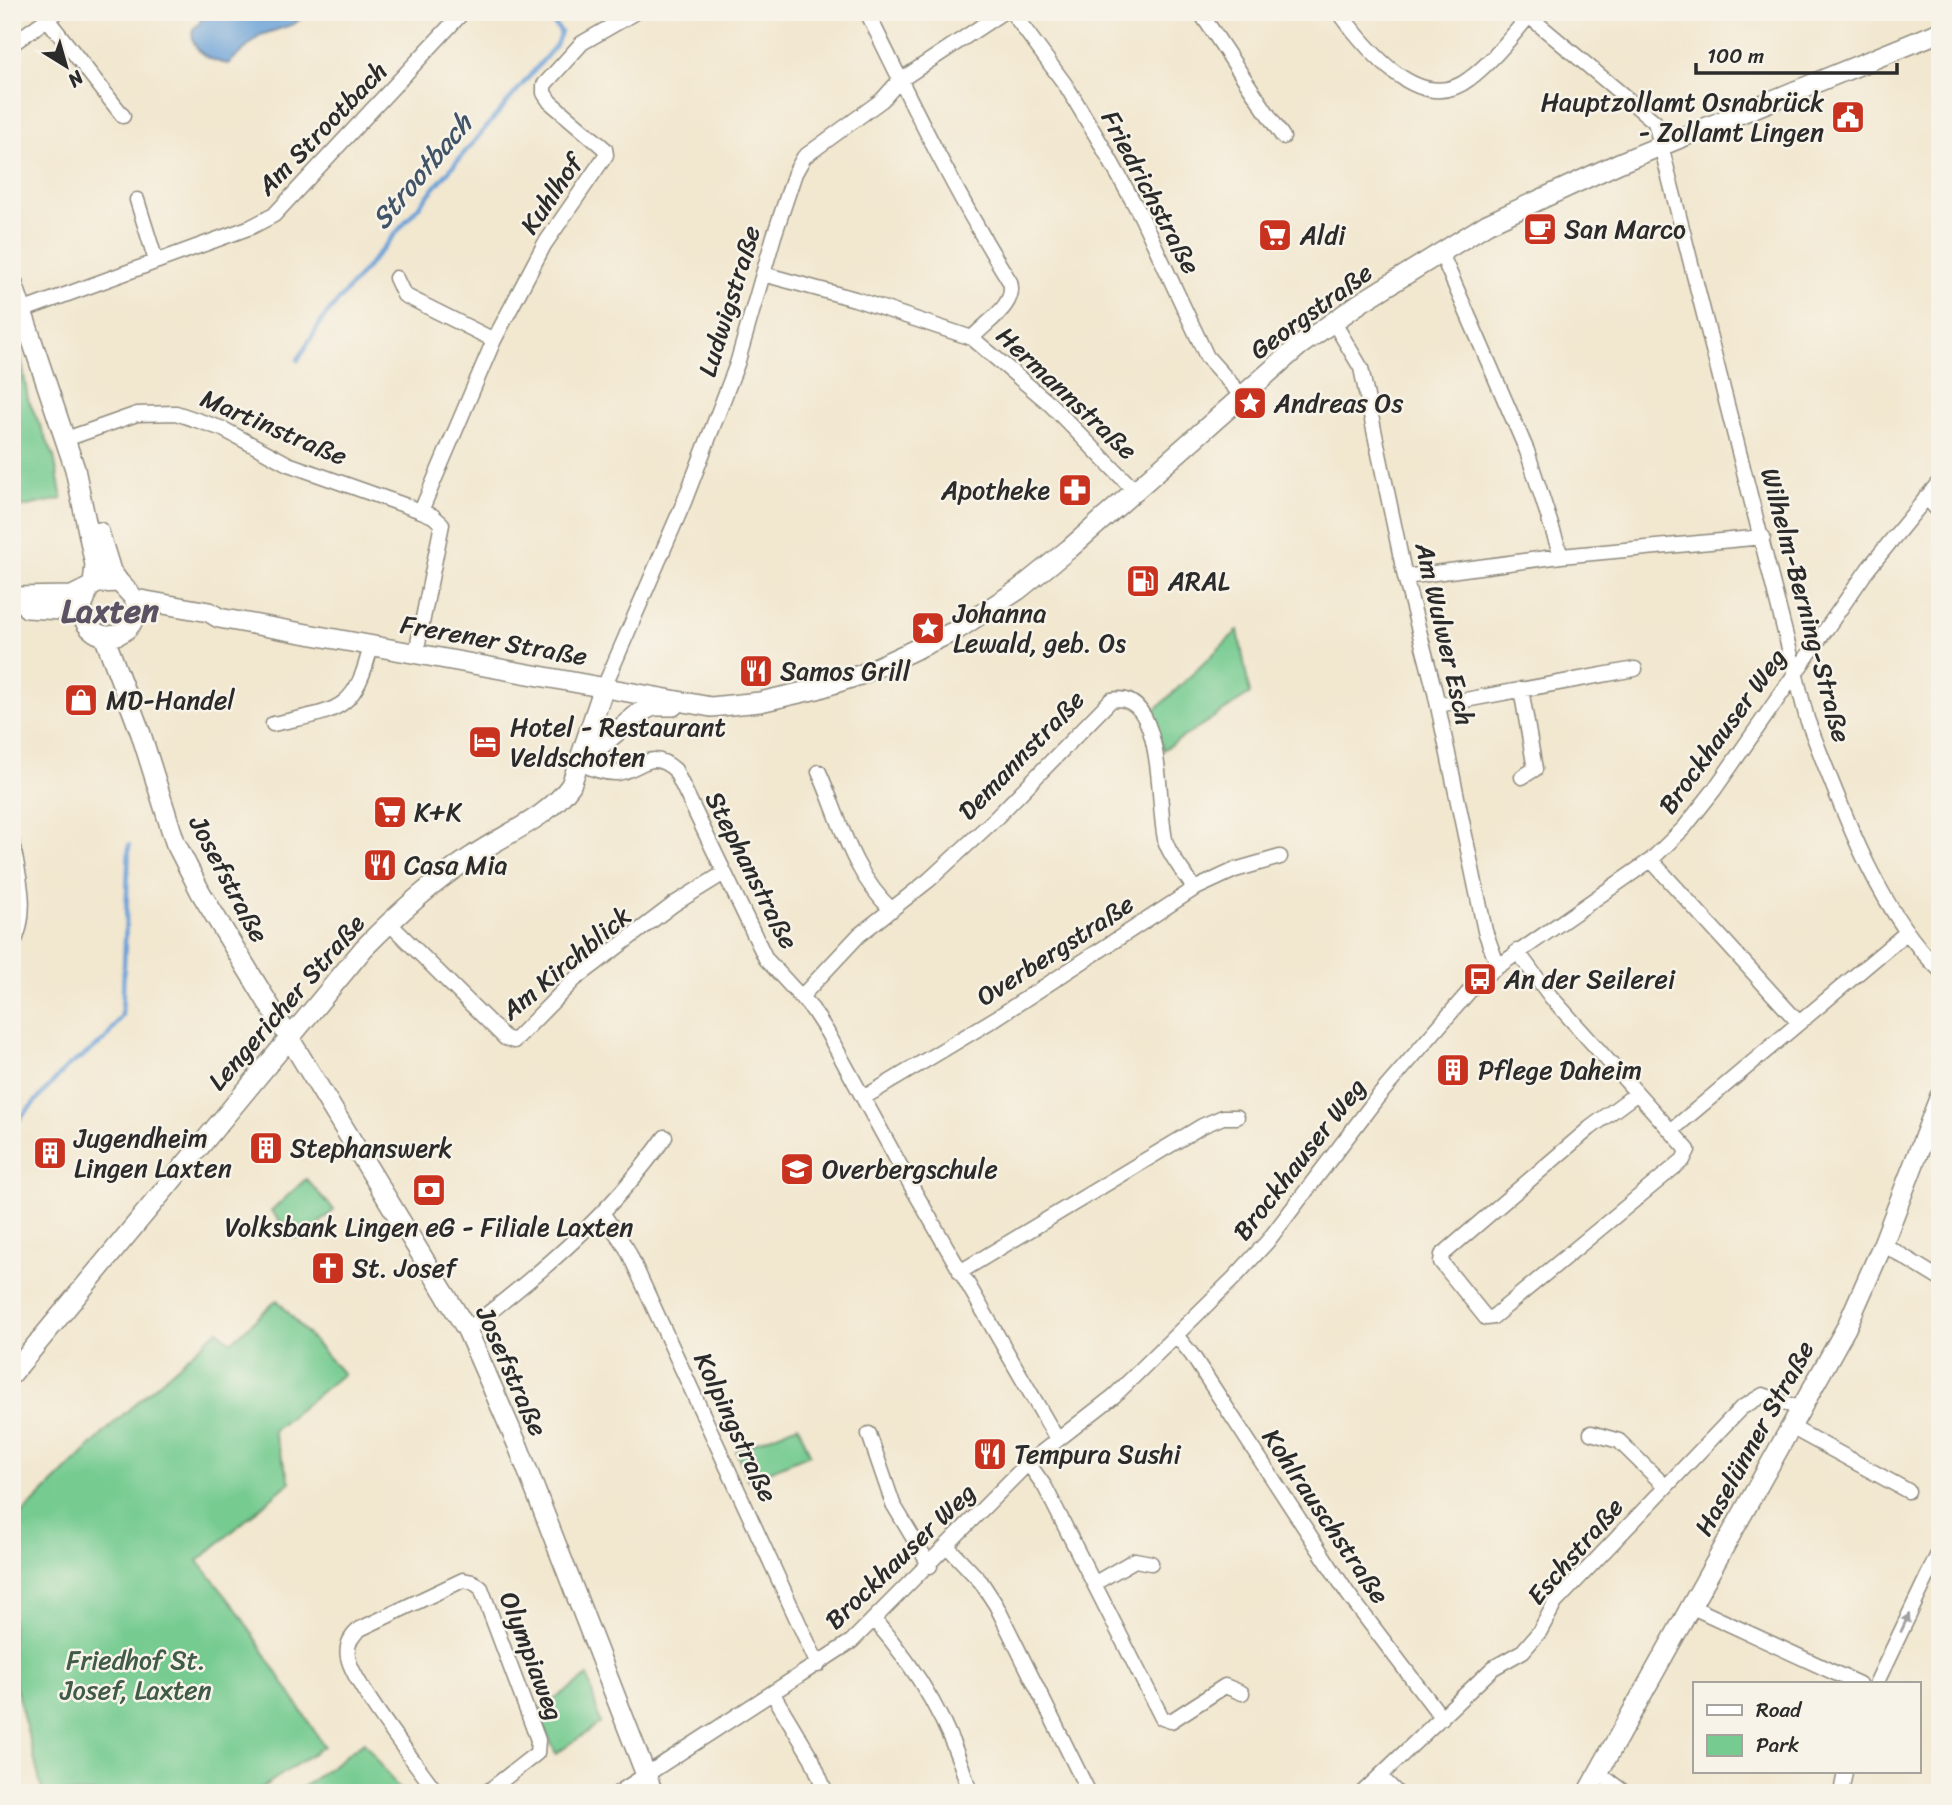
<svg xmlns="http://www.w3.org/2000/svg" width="1952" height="1805" font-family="Sriracha,sans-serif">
<rect width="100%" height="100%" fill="#f7f3e8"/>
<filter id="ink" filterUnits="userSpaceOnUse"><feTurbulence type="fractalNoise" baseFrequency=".0143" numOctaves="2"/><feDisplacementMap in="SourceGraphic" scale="14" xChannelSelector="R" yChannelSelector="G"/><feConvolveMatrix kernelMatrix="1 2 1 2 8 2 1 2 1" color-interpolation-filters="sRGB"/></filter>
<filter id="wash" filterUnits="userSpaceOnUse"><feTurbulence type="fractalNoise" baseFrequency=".00686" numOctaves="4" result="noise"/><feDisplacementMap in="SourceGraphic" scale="28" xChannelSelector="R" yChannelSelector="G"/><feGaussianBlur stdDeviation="1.57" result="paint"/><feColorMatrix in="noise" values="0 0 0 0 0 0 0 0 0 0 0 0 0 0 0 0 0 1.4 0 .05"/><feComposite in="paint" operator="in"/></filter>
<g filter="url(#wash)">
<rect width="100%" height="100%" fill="#f2e7cf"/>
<path fill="#75cb90" stroke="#507b5e" stroke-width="2" d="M15,322L28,399L54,456L62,499L12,509Z
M1238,630L1250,694L1163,750L1152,713Z
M306,1179L334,1210L303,1238H295L271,1211Z
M277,1300L343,1374L273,1431L290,1482L198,1561L237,1610L324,1746L254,1793H43L12,1672V1524L116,1421L218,1330L231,1342Z
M798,1425L810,1454L748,1480L736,1451Z
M588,1676L600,1723L556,1754L537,1711Z
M364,1742L402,1793H295Z"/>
<path fill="#69a0d7" stroke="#4a6681" stroke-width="2" d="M201,12H309L294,24L261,35L228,64C210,61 189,51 193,29L200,23Z"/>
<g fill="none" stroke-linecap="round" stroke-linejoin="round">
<path stroke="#69a0d7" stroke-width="4.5" d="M298,360L322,320L556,45L561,32L544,12
M12,1127L66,1068L105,1040L122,1015L129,845"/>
</g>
</g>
<g filter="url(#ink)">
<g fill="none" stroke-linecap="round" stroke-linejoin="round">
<g stroke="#8e897d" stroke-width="17">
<path id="street" d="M867,12C912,104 956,195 1010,282C1017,305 986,322 972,338
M1012,12L1067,87L1101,144L1140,214L1207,357L1242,396
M1200,12L1283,137
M1339,12C1365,47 1420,117 1469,79C1492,62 1510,38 1529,16
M1524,12L1655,122L1807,719C1838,798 1877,912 1940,970
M48,20L123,116
M12,44L57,12
M137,200L156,261
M1441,253L1527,451L1561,556
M763,274L855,299L972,338L1050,404L1135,491
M396,278L404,295L494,340
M24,310L251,227L274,215L463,12
M1333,321L1361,368L1405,577L1435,692L1485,931L1497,964
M66,439L137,414L176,413L223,429L288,464L421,511
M1926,497L1940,513
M1405,577L1561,556L1763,537
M416,653L442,524L433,516L421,511L494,340L544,245L606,155L605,149L550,102L544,93V85L582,43L636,12
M604,687L684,502L737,364L774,236L795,173L804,157L882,100L899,81L1003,12
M1521,689L1535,769L1522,777
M1438,705L1635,669
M273,724C336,710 355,714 371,645
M579,763C590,768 605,774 617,773C642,769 650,748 675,770L766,959L812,1009L827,1032L913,1189L1057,1439
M819,772C841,821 851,872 892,910
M12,842C19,876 30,914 12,946
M1651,860L1799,1023
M389,923L505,1038L514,1041L574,980L674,904L724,873
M1517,951L1551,997L1688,1150L1683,1160L1493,1317L1486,1318L1441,1262L1442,1255L1590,1128L1636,1094
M801,997L859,935L929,880L994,820L1111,700C1167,688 1156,812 1166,843C1172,860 1186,874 1194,889
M863,1098L996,1018L1194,889L1235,870L1280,857
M1672,1130L1907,932
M603,1214L627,1249L818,1665
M1883,1244L1940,1279
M960,1272L1202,1126L1223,1117H1237
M467,1330C543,1271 609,1216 665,1137
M1176,1335L1192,1355L1348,1594L1442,1718
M1791,1427L1908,1491
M1591,1433L1619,1441L1665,1486
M869,1434L893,1504L930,1566
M1028,1463L1045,1487L1162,1718L1171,1721L1225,1686L1242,1693
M948,1547L981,1582L996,1605L1089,1793
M1095,1583L1135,1560L1151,1563
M1690,1606L1859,1684
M875,1621C919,1671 952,1728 970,1793
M1876,1684L1940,1550
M773,1694L812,1759L826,1793
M1597,1772L1625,1793
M1381,1777L1397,1793
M437,1793C418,1766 352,1683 348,1657C346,1645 351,1636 360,1629L463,1580L473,1582L481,1588L538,1740L537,1753L486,1793
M618,1793L852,1641L1028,1463L1114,1396L1234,1278L1267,1242L1377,1098L1480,979L1651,860L1684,828L1714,790L1868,569L1940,481
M1362,1793L1493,1668L1523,1651L1540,1631L1555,1603L1741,1408L1763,1395L1801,1409
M1841,1793L1845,1772"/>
</g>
<g stroke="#8e897d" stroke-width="22">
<path id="secondary" d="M12,281L75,469L95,565L93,585
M99,532L111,571L119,582
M12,597L72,596L98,583L119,582L135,599C143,640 90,651 81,611L88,590
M135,599L209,612L219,618L711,707L760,702L817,689L860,675L955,631L1018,590L1069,549L1299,346L1360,303L1487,224L1619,163L1940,32
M27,608L61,610L82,616
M104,636L141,734L175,842L201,893L467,1330L518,1446L653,1793
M579,763L639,713L653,706H673
M12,1374L364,948C397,914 432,883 471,857C505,833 546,820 571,785L604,687
M1587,1793L1846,1328L1883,1244L1940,1096"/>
</g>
<use href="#street" stroke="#fff" stroke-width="14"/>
<use href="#secondary" stroke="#fff" stroke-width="19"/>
</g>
<defs><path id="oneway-solid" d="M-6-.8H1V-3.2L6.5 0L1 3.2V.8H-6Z" transform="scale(1.75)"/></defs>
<use fill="#a0a0a0" href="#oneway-solid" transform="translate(1905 1623) rotate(-65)"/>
</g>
<defs>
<g id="civic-square" transform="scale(1.75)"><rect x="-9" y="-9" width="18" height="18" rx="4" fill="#c8321e" stroke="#f7f3e8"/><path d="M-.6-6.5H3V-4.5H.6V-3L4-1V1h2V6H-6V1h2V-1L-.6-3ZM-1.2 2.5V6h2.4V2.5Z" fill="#fff"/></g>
<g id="cafe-square" transform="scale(1.75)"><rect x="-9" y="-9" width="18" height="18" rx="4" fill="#c8321e" stroke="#f7f3e8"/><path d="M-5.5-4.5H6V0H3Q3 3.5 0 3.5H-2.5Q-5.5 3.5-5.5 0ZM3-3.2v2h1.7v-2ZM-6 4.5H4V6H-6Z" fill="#fff"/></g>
<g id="supermarket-square" transform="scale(1.75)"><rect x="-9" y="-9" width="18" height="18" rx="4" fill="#c8321e" stroke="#f7f3e8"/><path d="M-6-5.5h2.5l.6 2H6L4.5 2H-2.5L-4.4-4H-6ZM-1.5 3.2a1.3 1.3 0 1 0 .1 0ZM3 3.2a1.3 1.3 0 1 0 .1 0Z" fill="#fff"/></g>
<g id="sight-square" transform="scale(1.75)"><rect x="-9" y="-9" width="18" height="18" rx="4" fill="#c8321e" stroke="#f7f3e8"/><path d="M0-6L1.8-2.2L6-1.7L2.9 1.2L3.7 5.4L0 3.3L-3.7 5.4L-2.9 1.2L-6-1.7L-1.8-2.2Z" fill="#fff"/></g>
<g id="pharmacy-square" transform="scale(1.75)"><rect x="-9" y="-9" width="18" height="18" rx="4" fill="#c8321e" stroke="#f7f3e8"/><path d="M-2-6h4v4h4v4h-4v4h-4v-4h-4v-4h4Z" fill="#fff"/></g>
<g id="fuel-square" transform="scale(1.75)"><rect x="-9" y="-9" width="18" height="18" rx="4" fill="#c8321e" stroke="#f7f3e8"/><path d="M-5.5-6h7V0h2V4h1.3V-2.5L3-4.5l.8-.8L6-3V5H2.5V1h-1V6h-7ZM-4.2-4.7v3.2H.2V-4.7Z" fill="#fff"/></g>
<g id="restaurant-square" transform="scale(1.75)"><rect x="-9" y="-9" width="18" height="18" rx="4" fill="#c8321e" stroke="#f7f3e8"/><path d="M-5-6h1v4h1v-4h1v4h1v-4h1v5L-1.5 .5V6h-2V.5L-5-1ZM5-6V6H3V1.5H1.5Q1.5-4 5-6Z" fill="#fff"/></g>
<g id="shop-square" transform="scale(1.75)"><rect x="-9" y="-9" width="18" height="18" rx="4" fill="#c8321e" stroke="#f7f3e8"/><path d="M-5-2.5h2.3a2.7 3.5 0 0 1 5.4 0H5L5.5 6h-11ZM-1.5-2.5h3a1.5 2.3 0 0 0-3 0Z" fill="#fff"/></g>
<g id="hotel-square" transform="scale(1.75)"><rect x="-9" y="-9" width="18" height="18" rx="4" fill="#c8321e" stroke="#f7f3e8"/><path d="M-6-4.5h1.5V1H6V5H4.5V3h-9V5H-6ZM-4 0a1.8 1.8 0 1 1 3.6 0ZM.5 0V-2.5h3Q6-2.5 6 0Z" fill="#fff"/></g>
<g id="bus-square" transform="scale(1.75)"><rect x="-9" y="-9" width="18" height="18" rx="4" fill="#c8321e" stroke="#f7f3e8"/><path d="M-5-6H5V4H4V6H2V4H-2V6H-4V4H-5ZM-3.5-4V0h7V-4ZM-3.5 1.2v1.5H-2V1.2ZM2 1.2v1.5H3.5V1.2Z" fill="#fff"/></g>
<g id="building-square" transform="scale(1.75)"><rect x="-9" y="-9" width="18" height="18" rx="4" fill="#c8321e" stroke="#f7f3e8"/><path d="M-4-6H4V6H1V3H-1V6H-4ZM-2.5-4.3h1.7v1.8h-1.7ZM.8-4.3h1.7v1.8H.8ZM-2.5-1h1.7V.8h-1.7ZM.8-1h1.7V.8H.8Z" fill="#fff"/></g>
<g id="school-square" transform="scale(1.75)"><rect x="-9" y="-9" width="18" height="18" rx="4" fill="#c8321e" stroke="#f7f3e8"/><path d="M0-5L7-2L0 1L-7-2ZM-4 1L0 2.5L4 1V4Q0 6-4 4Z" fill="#fff"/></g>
<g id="bank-square" transform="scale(1.75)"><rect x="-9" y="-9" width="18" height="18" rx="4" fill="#c8321e" stroke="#f7f3e8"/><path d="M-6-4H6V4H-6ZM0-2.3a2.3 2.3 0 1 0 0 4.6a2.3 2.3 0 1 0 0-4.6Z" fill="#fff"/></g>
<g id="church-square" transform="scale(1.75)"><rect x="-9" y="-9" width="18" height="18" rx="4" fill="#c8321e" stroke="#f7f3e8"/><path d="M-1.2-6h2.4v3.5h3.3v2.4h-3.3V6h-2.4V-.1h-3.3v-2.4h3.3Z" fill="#fff"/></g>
</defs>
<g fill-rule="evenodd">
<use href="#civic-square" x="1848" y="117"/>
<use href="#cafe-square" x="1540" y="229"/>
<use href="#supermarket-square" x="1275" y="235"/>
<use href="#sight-square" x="1250" y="403"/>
<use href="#pharmacy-square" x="1075" y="490"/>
<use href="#fuel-square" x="1143" y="581"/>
<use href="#sight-square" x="928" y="628"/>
<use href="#restaurant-square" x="756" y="671"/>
<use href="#shop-square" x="81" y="700"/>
<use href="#hotel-square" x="485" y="742"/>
<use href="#supermarket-square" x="390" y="812"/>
<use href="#restaurant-square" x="380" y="865"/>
<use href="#bus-square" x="1480" y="979"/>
<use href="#building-square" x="1453" y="1070"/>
<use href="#building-square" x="266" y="1148"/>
<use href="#building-square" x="50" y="1153"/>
<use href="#school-square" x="797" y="1169"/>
<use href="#bank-square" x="429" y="1190"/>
<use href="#church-square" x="328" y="1268"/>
<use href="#restaurant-square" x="990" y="1454"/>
</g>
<g text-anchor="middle" stroke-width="5" stroke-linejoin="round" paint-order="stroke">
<g font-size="26" fill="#2b2b2b" stroke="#f7f3e8" text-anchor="start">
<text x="1824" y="111" text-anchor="end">Hauptzollamt Osnabrück<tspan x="1824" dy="30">- Zollamt Lingen</tspan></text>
<text x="1564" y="238">San Marco</text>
<text x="1300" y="244">Aldi</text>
<text x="1274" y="412">Andreas Os</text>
<text x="1050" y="499" text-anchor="end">Apotheke</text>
<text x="1168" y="590">ARAL</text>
<text x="953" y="622">Johanna<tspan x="953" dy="30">Lewald, geb. Os</tspan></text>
<text x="780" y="680">Samos Grill</text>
<text x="106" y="709">MD-Handel</text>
<text x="510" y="736">Hotel - Restaurant<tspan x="510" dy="30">Veldschoten</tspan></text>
<text x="414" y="821">K+K</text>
<text x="404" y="874">Casa Mia</text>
<text x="1504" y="988">An der Seilerei</text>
<text x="1478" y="1079">Pflege Daheim</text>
<text x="74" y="1147">Jugendheim<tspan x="74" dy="30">Lingen Laxten</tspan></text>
<text x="290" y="1157">Stephanswerk</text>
<text x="822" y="1178">Overbergschule</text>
<text x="429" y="1236" text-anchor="middle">Volksbank Lingen eG - Filiale Laxten</text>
<text x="352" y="1277">St. Josef</text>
<text x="1014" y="1463">Tempura Sushi</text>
</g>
<g font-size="26" fill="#2b2b2b" stroke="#f7f3e8">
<text transform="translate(322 128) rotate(-46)" y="9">Am Strootbach</text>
<text transform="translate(1151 192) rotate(62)" y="9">Friedrichstraße</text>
<text transform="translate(551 194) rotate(-56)" y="9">Kuhlhof</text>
<text transform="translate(729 301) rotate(-73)" y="9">Ludwigstraße</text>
<text transform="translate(1311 311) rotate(-36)" y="9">Georgstraße</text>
<text transform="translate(1067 393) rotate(43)" y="9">Hermannstraße</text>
<text transform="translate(274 427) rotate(23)" y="9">Martinstraße</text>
<text transform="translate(1806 605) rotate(75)" y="9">Wilhelm-Berning-Straße</text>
<text transform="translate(1445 634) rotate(77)" y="9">Am Wulwer Esch</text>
<text transform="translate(494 640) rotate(10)" y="9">Frerener Straße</text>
<text transform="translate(1722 731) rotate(-54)" y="9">Brockhauser Weg</text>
<text transform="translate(1021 755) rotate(-46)" y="9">Demannstraße</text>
<text transform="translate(752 870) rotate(63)" y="9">Stephanstraße</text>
<text transform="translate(229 879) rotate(62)" y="9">Josefstraße</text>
<text transform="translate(1055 950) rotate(-33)" y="9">Overbergstraße</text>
<text transform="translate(566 963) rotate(-40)" y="9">Am Kirchblick</text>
<text transform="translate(286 1002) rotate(-49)" y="9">Lengericher Straße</text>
<text transform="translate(1299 1159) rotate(-52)" y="9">Brockhauser Weg</text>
<text transform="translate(512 1371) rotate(66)" y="9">Josefstraße</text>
<text transform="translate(736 1427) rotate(65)" y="9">Kolpingstraße</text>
<text transform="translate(1754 1438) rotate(-61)" y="9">Haselünner Straße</text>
<text transform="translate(1326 1516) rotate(56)" y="9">Kohlrauschstraße</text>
<text transform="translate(1575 1551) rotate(-49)" y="9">Eschstraße</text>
<text transform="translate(900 1556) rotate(-44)" y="9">Brockhauser Weg</text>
<text transform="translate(532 1656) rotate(69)" y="9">Olympiaweg</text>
</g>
<g font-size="26" fill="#415b49" stroke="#f7f3e8">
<text x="136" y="1669">Friedhof St.<tspan x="136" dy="30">Josef, Laxten</tspan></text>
</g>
<g font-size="28" font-style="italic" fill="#415467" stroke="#f7f3e8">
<text transform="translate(421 171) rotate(-50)" y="10">Strootbach</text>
</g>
<g font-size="33" font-weight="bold" fill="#5b5263" stroke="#f7f3e8">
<text x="110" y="622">Laxten</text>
</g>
</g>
<rect width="1952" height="1805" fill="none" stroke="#f7f3e8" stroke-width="42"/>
<rect x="1693" y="1682" width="228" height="91" fill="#f7f3e8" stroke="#a5a39c" stroke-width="2"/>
<rect x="1707" y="1705" width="35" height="10" fill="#ffffff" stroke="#a5a39c" stroke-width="2"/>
<text x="1756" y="1717" font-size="21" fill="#2b2b2b">Road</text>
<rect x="1707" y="1735" width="35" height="21" fill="#75cb90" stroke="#a5a39c" stroke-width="2"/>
<text x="1756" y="1752" font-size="21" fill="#2b2b2b">Park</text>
<g transform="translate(66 66) rotate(143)" stroke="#f7f3e8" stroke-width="5" paint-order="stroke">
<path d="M0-5L12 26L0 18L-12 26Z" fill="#2b2b2b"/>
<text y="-10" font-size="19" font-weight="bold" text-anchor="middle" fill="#2b2b2b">N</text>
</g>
<path d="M1696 63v10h201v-10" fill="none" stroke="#2b2b2b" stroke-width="3.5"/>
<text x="1707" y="63" font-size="21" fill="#2b2b2b" stroke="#f7f3e8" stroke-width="5" paint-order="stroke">100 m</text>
</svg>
